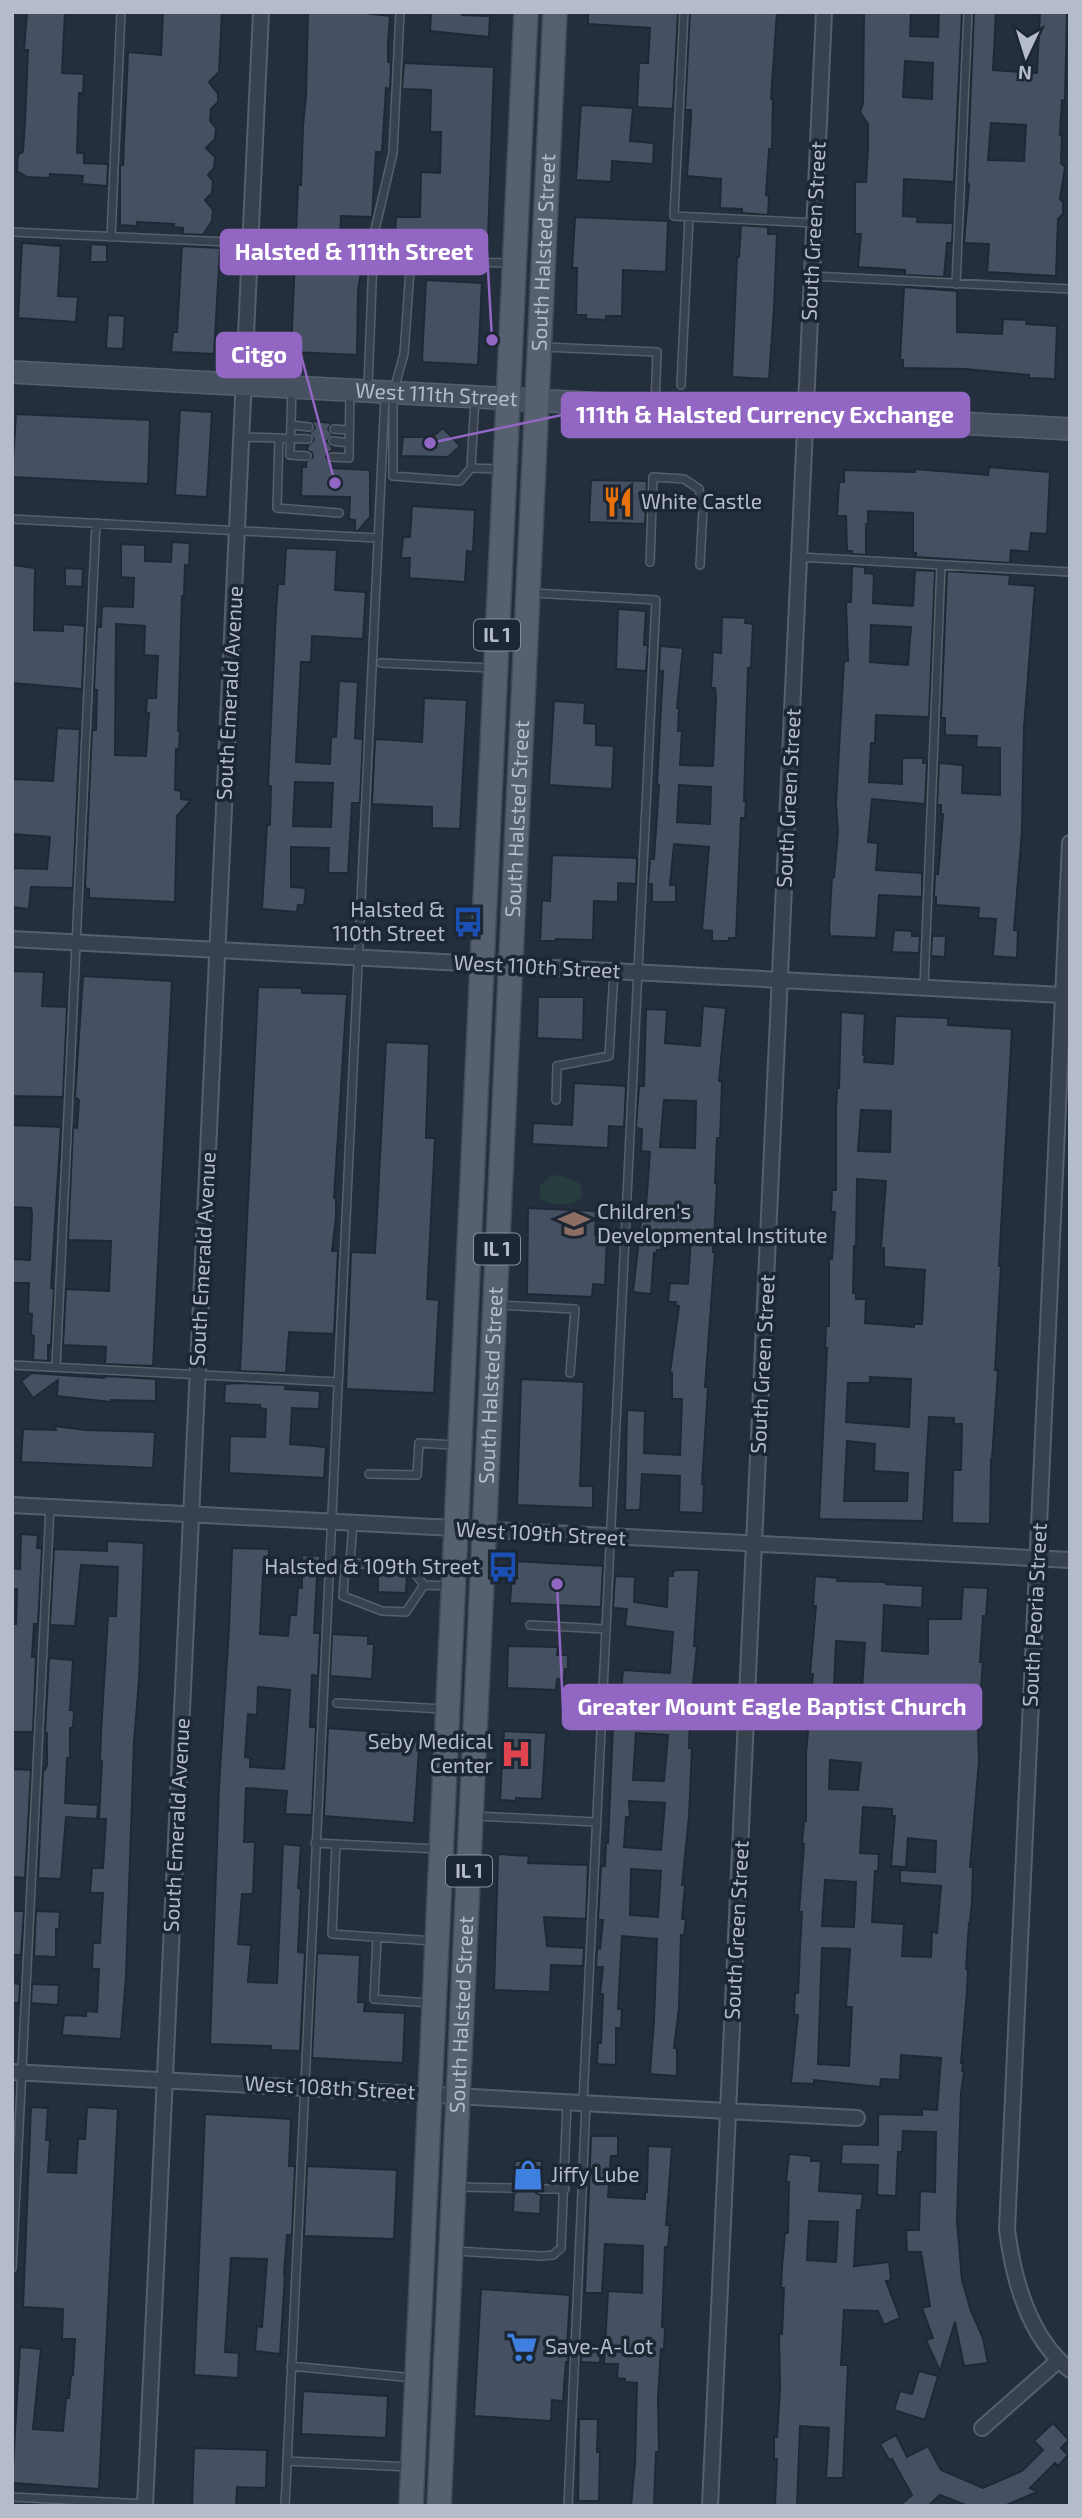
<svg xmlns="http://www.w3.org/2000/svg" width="1082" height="2518" font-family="'Exo 2',sans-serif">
<rect width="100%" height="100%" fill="#242f3e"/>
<path fill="#263c3f" d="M559,1175L580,1183L583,1196C575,1208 550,1206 540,1198V1186L551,1176Z"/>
<path fill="#455162" stroke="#1f2835" stroke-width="2" fill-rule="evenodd" d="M27,12H65L62,73L84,74L83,93H79L77,153H84V163L108,164L107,186L82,184L83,176L50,174V178L27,177L17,171L18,155L23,152L25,121L28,50H24Z
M163,12H222L219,72L209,82L218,94V102L211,109L210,121L216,128L215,139L206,148L215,157L214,168L208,175L213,181L212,193L205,200L213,210L212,221L203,235L183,234V228L173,227L174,224L137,222V226L120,225V165H123L128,52L161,55Z
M308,12H356L390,16L388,44V62H391L390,89L386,88L382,152H376L372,217L341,216L339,271L361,272L358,291L357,355L291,352L298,185H301L303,126L306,95Z
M431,12H462V15L490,16L489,37L430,31Z
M588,12H678L673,109L637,107L639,63H648L650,28L588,24Z
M690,12H777L771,99H773L772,149H769L766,195L769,196L768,215L742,213V209L720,208L721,179L687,176L691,117V110H685Z
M864,12H911L910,36L938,37L939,12H962L954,182L904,179L903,216L918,217L917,222L953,223L952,243H947L944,277L905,275V270L858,267L861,234H855V182H866L868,148V124L860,112L863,103ZM905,61L933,63L932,99L903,97Z
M974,12H996L993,70L1037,73L1040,12H1067L1065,101L1062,100L1060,135H1062L1061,163L1065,167L1060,199L1063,202V214L1058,219L1056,276L987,272L989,244L964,243L969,185L967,182ZM991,123L1026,125L1024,161L988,160Z
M404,63L494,67L488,240L395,236L396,217H420L421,172L440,173L441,132H430L431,90L402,89Z
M581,105L633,108L630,141L654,143L653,164L612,161L611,182L576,180Z
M575,217L668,221L666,272L623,270L622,316H606V320L586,319V315H576L577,268H572Z
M741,225L768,227V234H777L774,308L769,379L732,377L737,257H739Z
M22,243L61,246L58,296L78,297L76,322L18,318Z
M91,244L107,245V262H90Z
M182,246L220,248L214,354L171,352L173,332H177Z
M426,280L482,283L478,365L422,362Z
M904,287L957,291V332L1002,334L1003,319L1027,320L1026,324L1057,326L1055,379L1029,378V375L965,369L903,368V360H900Z
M108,315L125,316L123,349L106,348Z
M180,410L212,412L207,497L175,495Z
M16,414L150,420L148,484L12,477Z
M311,421L332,423L328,429L333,435L327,441L332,447V451L327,453L326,457L331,463V468L370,470V517L358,531H355V520L349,519L350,497L301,496L302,467H306V462L313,457L312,453L307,450L308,445L314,440L309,433L315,428Z
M443,428L460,446L448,457L401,456L403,437H432Z
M989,467L1050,472L1047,534L1031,533L1029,552L1011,550L1010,563L916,557V553H913V513L868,511V524H866V555L852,554V551H847L846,516H837L839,482H844V470L915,472V469L988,475Z
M591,480L647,481L645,524L589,522Z
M412,506L475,510L473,552L467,551L465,582L409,578L410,558H401L403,537H410Z
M172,542L190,543L189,566L185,565L184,596H182L178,731H180L179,749H176L175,790L181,791V799L191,800L177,816L175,902L89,898V889L85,888L92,730H96L97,690H94L97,627H101L102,606L133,607L134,578L121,577V544L145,545V561L171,562ZM116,624L145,626L144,655L158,656L156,698H147L146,713H149L146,756L115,755Z
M286,548L337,550L335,590L366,592L363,639L312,636L311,662H301L296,762L330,764L331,737H336L339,681L358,682L355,738L363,739L360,803H352L348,873H328L329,848L291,847V887L306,888L304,905H298L297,912L262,909L267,825H270L271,786H268L276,610L278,584H284ZM295,782L333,783L331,827L293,826Z
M12,565L35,568L34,630L63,631V624L85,626L82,689L12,683Z
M852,566L865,567V573L874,574L873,603L913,606L915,570L935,571L929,717L876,715L875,743H871L869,782L902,784V758H923V763H927L925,804L872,799L868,842L878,843L876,870L922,873V897L879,895L876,938L830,936L829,929L832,877H834L838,832L836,803L844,661H848L846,602H851ZM871,625L911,627L908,665L870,662Z
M65,568L83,569L82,587L65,586Z
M947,571L1010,575L1009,584L1035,586L1024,728L1022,830L1014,930H1018L1017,958L993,956L996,919L978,918L979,908L936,905V897H934L935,874H938L940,853L943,814H941V805H937L939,763L963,765L962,793L1000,795V748L976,747L977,736L945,735V718H941Z
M618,609L646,611L644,645H648L646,671L616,669Z
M722,617L746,618L745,623L753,624L751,668H748L744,801H746L745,818H741L736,938H729V941H712V931L702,930L709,847L674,844L670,885H676V902H652V884H648L650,859H654L659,785L657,784L663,671H659L660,646L683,648L677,708H679L678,731H682L680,765L713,766L716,698L715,688H711L713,652L721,653ZM679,785L711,787L710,824L677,822Z
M424,698L467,700L460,829L432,828V807L372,804L375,739L422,742Z
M554,701L585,703L584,723L596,724V745L614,746L612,789L549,785Z
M57,728L80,729L73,888L31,887L29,909L12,907V868L47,869L50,837L12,834V779L53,781Z
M552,855L637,858L636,884L618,883V902L594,901L593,940L556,939V941H540L542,900L550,901Z
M894,930L912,931V936H920L919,953L892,952Z
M932,936H946L945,957L931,956Z
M12,971L44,972L42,1006L67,1007L63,1097L12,1096Z
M83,976L172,981L153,1366L105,1364L106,1347L63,1345L66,1289L109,1291L111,1241L68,1240L73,1127L77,1128L79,1100L75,1097Z
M258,987L302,988V993L347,994L334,1198L336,1199V1217L332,1251H338L334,1334L289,1332L286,1373L240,1371Z
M538,997H584L583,1040L537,1038Z
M703,1006L726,1008L719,1081H722L721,1114L720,1138H717L715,1183H717L713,1252H715L705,1387H708L702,1484H704L703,1513L679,1512L680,1476L642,1474L640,1510H625L627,1410L645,1411L644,1453L680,1455L682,1399H672V1373H670L679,1306L675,1305L676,1302H668L670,1283L688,1284L691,1238L662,1237L661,1250H657L656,1254L654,1253L651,1294L633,1292L641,1221H638V1206H646L650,1152L641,1151L642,1129L636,1128L639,1086H644L646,1009L667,1010L665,1043L700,1046ZM664,1100L696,1101L695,1148L660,1147Z
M841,1012L865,1014L863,1055H865L864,1062L893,1064L895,1016L948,1018V1025L1012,1029L999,1266H1001L995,1370H998L992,1459H991L990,1524L952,1523L953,1470H961L962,1424H954V1418L929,1417L923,1521L819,1519L827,1348H825L826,1326H829V1259H832L835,1212H831L832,1190H836V1109L837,1088H839ZM861,1110L891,1111L890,1152L858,1151ZM857,1179L886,1181L881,1248H884V1267L925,1270L922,1324H914V1327L865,1323L866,1299H856V1293H853L854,1246H856ZM870,1377L911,1379L909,1427L846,1422L848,1383H870ZM847,1441L875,1444L874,1471L908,1473L907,1501H844Z
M386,1042L429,1044L426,1138H435L427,1299L439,1300L434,1393L346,1389L351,1252L375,1253Z
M574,1083L626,1086L624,1127L609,1126L608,1148L532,1144L533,1123L572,1125Z
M12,1125L61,1127L51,1288L54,1289L51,1345H48V1361L33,1360L34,1336L31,1335L32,1314L28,1313L29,1283H12V1259L30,1260L32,1213L31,1208L12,1207Z
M528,1208L596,1211L595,1235L607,1236L605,1285L593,1284L592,1297L527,1294Z
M32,1373L104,1378L105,1376L156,1379V1401L111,1400V1402L57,1396L58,1380L33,1398L21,1381Z
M521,1379L584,1382L580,1486H593V1508L517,1505Z
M239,1383L286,1385L285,1389L320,1391L319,1409L292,1408L290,1444L326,1447L324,1478L229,1473L230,1436L265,1437L266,1409L260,1408V1405L224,1403L225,1384Z
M53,1426L86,1430L155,1432L153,1468L21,1462L23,1429L56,1430Z
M21,1534L38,1535L37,1548H42L38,1624H34L32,1657H36L33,1732H12V1624H16L17,1589H12V1568L20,1569Z
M107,1541L144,1543L139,1680L134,1742L126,1976L121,2039L62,2035L64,2015L86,2016V2011L97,2012L99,1969H92L93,1943H100L103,1893H90L92,1868H103L106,1819H99L102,1761L100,1760L101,1733L108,1616H116L118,1567L81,1565L75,1626L50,1625L54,1549L107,1551Z
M232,1548L269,1549L268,1575L263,1574L260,1634L288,1636L290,1615H296L298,1588H302V1555L320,1556V1576H317L314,1633H320L318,1676L312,1675L310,1727H316L312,1815L285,1814L287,1791L246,1788L244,1842H255L253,1894H242L238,1944L251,1945L248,1982L277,1983L283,1844L301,1846L298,1888L301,1889L298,1952L305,1953L300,2051L271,2050V2046L210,2044L219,1786L229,1628ZM258,1687L290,1690L284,1769L250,1767V1758L245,1757L248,1714L257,1715Z
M513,1561L603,1566L601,1607L510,1603Z
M677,1570H699L694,1646H697L690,1714L689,1748H692L689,1817L682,1885H685L682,1919H686L684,1936L681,1935L679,2008L674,2048H677V2076L650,2074L654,2020L657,1939L622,1936L618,2009H622L621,2028H616V2065L597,2064L598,2043H601L603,1994H600L603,1967H596L597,1948L600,1949L603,1920H598L601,1866H605L606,1843H608L614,1702H620L623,1670L670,1673L673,1632L625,1626L627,1609L613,1608L615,1576L635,1577L634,1602L667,1607L668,1576H673V1571ZM636,1733L668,1735L664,1781L633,1780ZM629,1801L665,1803L661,1850L624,1847L626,1817H630ZM631,1869L661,1871L658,1917L630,1915Z
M378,1572L407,1573L406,1593L378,1592Z
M815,1576L838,1578L837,1581L886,1582V1584L923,1586L922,1608L884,1605L882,1651L928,1654V1619H961L963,1587L988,1588L986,1616H983L980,1662H983L978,1730L979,1761L970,1867H973L972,1901L970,1923H969L966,1969H968L967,1991L961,2063H963L962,2071L964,2072L961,2093L957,2221L962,2280L971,2311L983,2338L988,2363L964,2366L955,2322L940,2371L926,2340L933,2338L922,2308L930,2306L921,2252H907L906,2230H919L920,2191L935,2192L936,2132L903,2131L902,2152H898L896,2196L877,2195L878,2165L841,2164L842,2144L878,2145V2114L922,2115V2109L937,2110L941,2058L901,2055L900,2080L881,2079L880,2087L814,2080V2084L791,2083L798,2015H794L795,1993H798L800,1948L802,1912H799L804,1844H802L804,1821H806V1754L813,1674H810L816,1606H813ZM836,1641L865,1643L862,1689L834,1687ZM830,1760L861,1763L858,1790L829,1789ZM863,1807L892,1809V1816H895L891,1866L906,1867L908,1838L936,1841L935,1872L900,1870V1883L941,1886L937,1933L932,1932L931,1957L902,1956L904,1924L872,1922L875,1871H878L879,1854L860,1853ZM825,1880L856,1882L854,1927L822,1926ZM822,1948L850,1949L846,2007H852L849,2066L818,2064Z
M332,1634L368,1636V1644H374L372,1679L330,1676Z
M508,1646L558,1647L557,1655H568V1669H565L564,1679H557L556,1690L507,1688Z
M49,1658L73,1660L70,1710H74L73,1728H70V1758H67L65,1803L98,1805L97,1819L66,1817L61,1879L38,1878L43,1770H45L47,1765V1733H45Z
M328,1728L420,1735L414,1823L324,1816Z
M504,1731L546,1733L542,1799L516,1798V1801L500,1800Z
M12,1769L31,1770L25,1878L12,1877Z
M498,1854L529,1856L528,1863L588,1865L586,1919L544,1917L547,1946L584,1948L583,1966L551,1965L550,1992L494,1990Z
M12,1911H24L21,1955H12Z
M36,1911L60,1912L59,1929H56V1957L34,1956Z
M317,1953L360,1955L358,2002H365L364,2011L405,2013L403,2063L312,2058Z
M12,1983L20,1984L19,2003H12Z
M32,1984L59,1985L58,2005L31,2003Z
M31,2107L48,2108L46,2140H50L48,2172L76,2173L78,2139H85L87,2107L118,2109L99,2489L12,2483L20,2347L41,2349L33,2429L63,2431L66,2398H69L71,2375H73L75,2339H62L63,2309L23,2307Z
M205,2114L291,2119L289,2166H295L292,2235H287L284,2274H285L280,2354L255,2351L257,2326L262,2327L267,2259L231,2258L225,2352L239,2353L238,2378L194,2375Z
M591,2136H618V2156H611L608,2197L645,2199V2192H647L648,2146L672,2147L666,2225H670L668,2247H665L662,2327H665L664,2350L661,2349L658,2399L659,2452H656L654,2506H631L635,2463L637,2383L625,2382V2379L617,2378L618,2364H604L608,2291L642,2293L643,2246L605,2244L602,2293H585Z
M789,2154L811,2156V2161H821L819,2191L863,2194L861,2210H857L854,2266L889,2262L891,2280L886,2281L900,2318L884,2325L878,2311L844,2310L841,2365H848L843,2478H826L829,2428L800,2426L797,2506H775L777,2459H774V2437H777L780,2390L779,2333L782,2334L784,2288H781L782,2268L785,2233H788L789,2182H786ZM809,2221L838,2222L836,2262L807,2260Z
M515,2161H542L541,2183L535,2188L536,2193L541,2195L540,2214L513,2212L514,2194L520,2189L519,2184L514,2182Z
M307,2166L397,2170L394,2239L304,2236Z
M481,2289L570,2295L567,2348H569L568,2362H566L563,2401L552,2400L551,2421L474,2416Z
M581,2349L601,2351L600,2363L581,2362Z
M919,2371L938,2376L925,2420L894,2410L900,2391L912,2394Z
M303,2391L388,2396L386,2438L301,2434Z
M579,2419H598L597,2452H600L599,2501H578Z
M1053,2423L1069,2440L1061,2448L1068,2455L1058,2466L1055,2463L1030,2488L1037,2492L1004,2506H968L940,2495L928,2506H899L912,2495L892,2459L889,2460L880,2444L896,2435L907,2457L928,2446L941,2470L983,2488L1022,2471L1043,2450L1034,2441Z
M194,2448L267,2450L266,2488L237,2487L236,2506H192Z"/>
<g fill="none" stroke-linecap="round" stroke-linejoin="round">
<g stroke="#565f6c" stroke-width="10">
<path id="lane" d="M684,12L674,216L815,223
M12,232L250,243
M111,237L121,12
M812,276L1070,289
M956,284L968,12
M544,347L657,352L655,406
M681,385L689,217
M368,387L374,234L393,153L400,12
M292,388L290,455L307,456
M291,425L309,427
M334,429L349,430
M242,437L308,439
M279,438L277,508L339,513
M333,441L349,443
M332,457L349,458L350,392
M471,468L475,398
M500,469L471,468L460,481L393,476V393L404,354L410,270L416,261L512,263
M12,519L378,538
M799,557L1070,572
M650,562L653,477L684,479L699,489L703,509L700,565
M533,593L656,600L583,2102
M381,663L491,668
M924,987L941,565
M556,1100L557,1066L609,1056L614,971
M499,1305L575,1309L570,1373
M12,1365L338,1382
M56,1367L96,523
M369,1474L417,1475L419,1443L455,1445
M353,1524L350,1563L410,1567L424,1585L449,1586
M350,1563L345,1567L343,1596L382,1611L406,1612L424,1585
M530,1625L606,1629
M337,1703L443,1709
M476,1816L596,1822
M315,1843L437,1849
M336,1844L332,1934L433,1941
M377,1937L374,1999L430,2003
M459,2187L514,2188
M541,2189H565
M456,2251L541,2256L553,2255L561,2248L567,2102
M12,2268L50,1507
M291,2366L413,2378
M287,2461L409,2467
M12,2497L145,2504
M285,2506L385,395
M568,2506L586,2103"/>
</g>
<g stroke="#565f6c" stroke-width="18">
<path id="street" d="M1070,843L1007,2229C1013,2278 1029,2338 1070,2370
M12,939L1062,995
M12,1505L1070,1560
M12,2072L857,2118
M982,2428L1058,2361
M145,2506L261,12
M710,2506L824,12"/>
</g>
<g stroke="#565f6c" stroke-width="24">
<g id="secondary">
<path id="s1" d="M12,372L1070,429"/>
</g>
</g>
<g stroke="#414a57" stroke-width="26">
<g id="primary">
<path d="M411,2506L526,12"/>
<path id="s2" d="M439,2506L555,12"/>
</g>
</g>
<use href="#lane" stroke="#38414e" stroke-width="7"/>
<use href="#street" stroke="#38414e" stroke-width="14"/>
<use href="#secondary" stroke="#465061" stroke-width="21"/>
<use href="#primary" stroke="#56606e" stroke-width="23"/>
</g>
<defs>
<g id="restaurant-bare" transform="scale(2.415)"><path d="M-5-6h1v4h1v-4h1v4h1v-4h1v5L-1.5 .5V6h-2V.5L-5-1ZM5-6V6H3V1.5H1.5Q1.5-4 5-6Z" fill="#e8710a" stroke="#1d2633" stroke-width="2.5" paint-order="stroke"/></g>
<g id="bus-bare" transform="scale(2.415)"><path d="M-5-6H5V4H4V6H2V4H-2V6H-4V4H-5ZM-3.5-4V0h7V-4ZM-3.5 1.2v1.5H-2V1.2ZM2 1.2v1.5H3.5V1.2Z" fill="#1a4fb4" stroke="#1d2633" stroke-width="2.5" paint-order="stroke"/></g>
<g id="school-bare" transform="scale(2.415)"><path d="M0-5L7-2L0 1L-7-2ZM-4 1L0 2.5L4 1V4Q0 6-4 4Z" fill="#8d6e63" stroke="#1d2633" stroke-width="2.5" paint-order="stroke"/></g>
<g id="hospital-bare" transform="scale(2.415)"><path d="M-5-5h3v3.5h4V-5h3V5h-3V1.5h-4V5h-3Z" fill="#e0444e" stroke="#1d2633" stroke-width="2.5" paint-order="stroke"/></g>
<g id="shop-bare" transform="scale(2.415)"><path d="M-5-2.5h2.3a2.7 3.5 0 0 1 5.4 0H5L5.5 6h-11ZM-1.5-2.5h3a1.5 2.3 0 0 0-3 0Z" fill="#3f7fe0" stroke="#1d2633" stroke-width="2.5" paint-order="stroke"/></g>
<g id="supermarket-bare" transform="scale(2.415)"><path d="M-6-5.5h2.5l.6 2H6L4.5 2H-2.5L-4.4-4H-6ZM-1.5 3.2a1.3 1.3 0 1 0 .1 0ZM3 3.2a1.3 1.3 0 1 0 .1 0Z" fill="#3f7fe0" stroke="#1d2633" stroke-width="2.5" paint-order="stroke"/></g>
</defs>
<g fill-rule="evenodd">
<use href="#restaurant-bare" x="618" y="502"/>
<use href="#bus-bare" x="468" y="922"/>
<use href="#school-bare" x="574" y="1224"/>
<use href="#bus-bare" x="503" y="1567"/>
<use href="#hospital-bare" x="516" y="1754"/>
<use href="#shop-bare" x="528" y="2175"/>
<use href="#supermarket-bare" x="522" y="2347"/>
</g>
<g text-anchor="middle" stroke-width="7" stroke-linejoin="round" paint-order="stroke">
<g fill="#1d2633" stroke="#878f9c" stroke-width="2">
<rect x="474" y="619.5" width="46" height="31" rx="5"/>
<rect x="474" y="1233.5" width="46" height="31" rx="5"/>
<rect x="446" y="1855.5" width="46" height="31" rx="5"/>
</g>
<g font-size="19" font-weight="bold" fill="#b4bcc9">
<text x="497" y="642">IL 1</text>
<text x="497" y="1256">IL 1</text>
<text x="469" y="1878">IL 1</text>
</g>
<g font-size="21" fill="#b4bcc9" stroke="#1d2633">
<text transform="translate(814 231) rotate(-87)" y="7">South Green Street</text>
<text dy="7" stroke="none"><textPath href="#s2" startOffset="2256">South Halsted Street</textPath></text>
<text dy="7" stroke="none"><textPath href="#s1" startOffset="425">West 111th Street</textPath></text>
<text transform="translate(230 693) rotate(-87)" y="7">South Emerald Avenue</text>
<text transform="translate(789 798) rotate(-87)" y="7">South Green Street</text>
<text dy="7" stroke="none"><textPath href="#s2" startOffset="1689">South Halsted Street</textPath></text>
<text transform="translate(537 967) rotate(3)" y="7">West 110th Street</text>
<text transform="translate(203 1259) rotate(-87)" y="7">South Emerald Avenue</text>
<text transform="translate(763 1364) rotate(-87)" y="7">South Green Street</text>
<text dy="7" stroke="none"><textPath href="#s2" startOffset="1122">South Halsted Street</textPath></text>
<text transform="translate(541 1534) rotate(3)" y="7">West 109th Street</text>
<text transform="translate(1035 1615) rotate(-87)" y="7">South Peoria Street</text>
<text transform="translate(177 1825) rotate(-87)" y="7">South Emerald Avenue</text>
<text transform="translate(737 1930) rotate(-87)" y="7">South Green Street</text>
<text dy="7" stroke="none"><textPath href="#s2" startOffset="492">South Halsted Street</textPath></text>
<text transform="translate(330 2088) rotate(3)" y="7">West 108th Street</text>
</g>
<g font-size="21" fill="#b4bcc9" stroke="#1d2633" text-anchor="start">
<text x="641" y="509">White Castle</text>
<text x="445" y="917" text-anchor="end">Halsted &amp;<tspan x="445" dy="24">110th Street</tspan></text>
<text x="597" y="1219">Children's<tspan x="597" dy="24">Developmental Institute</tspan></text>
<text x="480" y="1574" text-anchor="end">Halsted &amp; 109th Street</text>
<text x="493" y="1749" text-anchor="end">Seby Medical<tspan x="493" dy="24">Center</tspan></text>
<text x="551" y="2182">Jiffy Lube</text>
<text x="545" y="2354">Save-A-Lot</text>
</g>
</g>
<path fill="none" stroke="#9266c3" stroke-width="2.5" d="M492 340L487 252M335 483L301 355M430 443L562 415M557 1584L563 1707"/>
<g fill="#9266c3" stroke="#1d2633" stroke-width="2.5">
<circle cx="492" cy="340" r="7"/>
<circle cx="335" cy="483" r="7"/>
<circle cx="430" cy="443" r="7"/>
<circle cx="557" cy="1584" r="7"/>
</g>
<g fill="#9266c3" stroke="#9266c3" stroke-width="2.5">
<rect x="221" y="230" width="266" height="44" rx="7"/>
<rect x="217" y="333" width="84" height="44" rx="7"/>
<rect x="562" y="393" width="407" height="44" rx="7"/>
<rect x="563" y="1685" width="418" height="44" rx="7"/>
</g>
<g font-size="23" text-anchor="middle" font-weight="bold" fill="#fff">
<text x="354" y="260">Halsted &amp; 111th Street</text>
<text x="259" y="363">Citgo</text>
<text x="765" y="423">111th &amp; Halsted Currency Exchange</text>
<text x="772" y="1715">Greater Mount Eagle Baptist Church</text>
</g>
<rect width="1082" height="2518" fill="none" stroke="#b4bcc9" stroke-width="28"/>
<g transform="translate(1026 56) rotate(184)" stroke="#1d2633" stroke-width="5" paint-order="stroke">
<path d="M0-5L12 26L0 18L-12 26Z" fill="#b4bcc9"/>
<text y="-10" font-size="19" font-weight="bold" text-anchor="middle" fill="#b4bcc9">N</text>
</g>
</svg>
